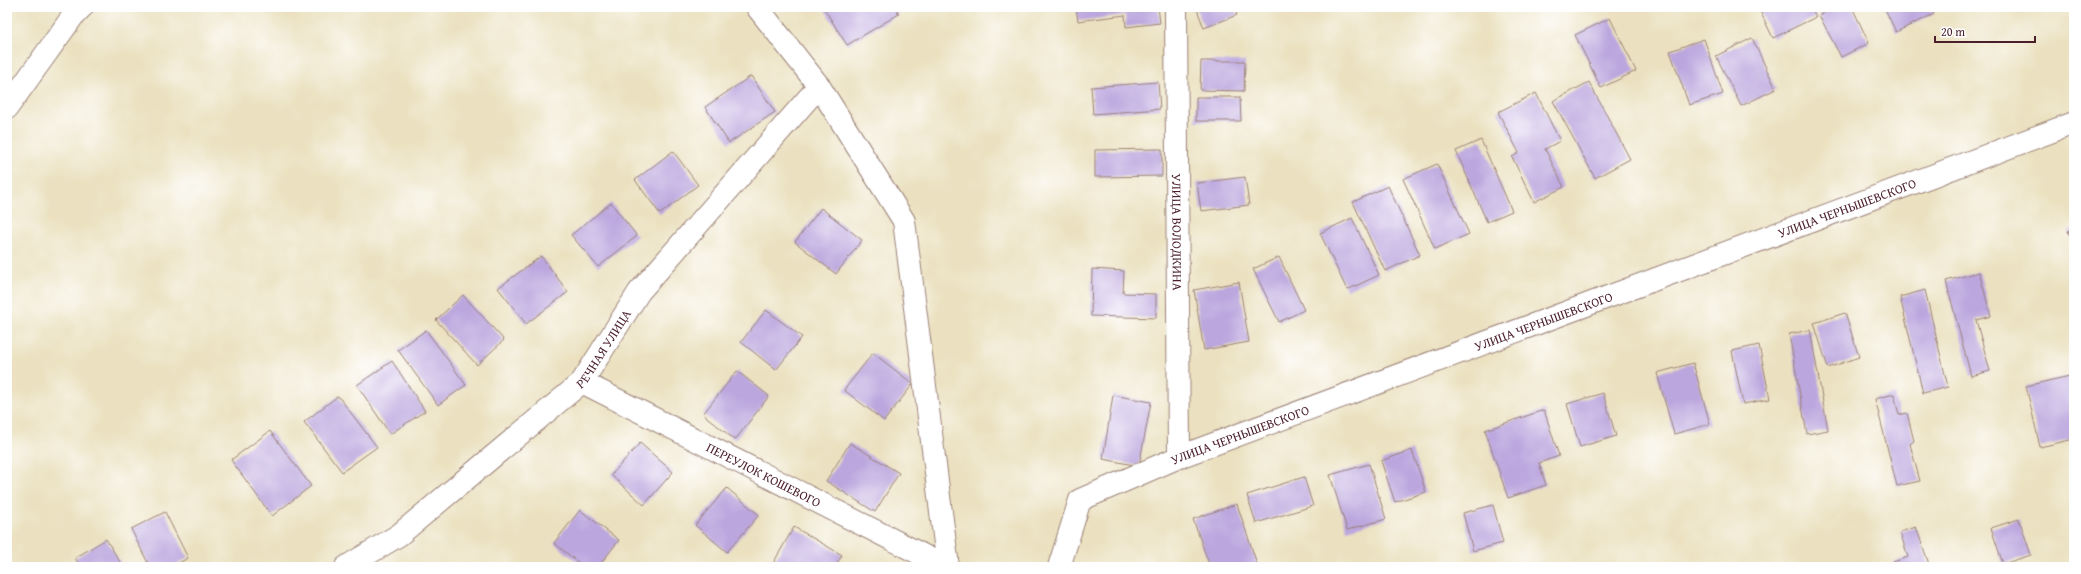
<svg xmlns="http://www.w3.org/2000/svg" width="2081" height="574" font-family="'Gentium Book Plus',serif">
<rect width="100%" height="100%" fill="#fff"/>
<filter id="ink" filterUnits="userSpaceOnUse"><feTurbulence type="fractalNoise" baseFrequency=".025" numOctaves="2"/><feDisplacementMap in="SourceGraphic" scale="8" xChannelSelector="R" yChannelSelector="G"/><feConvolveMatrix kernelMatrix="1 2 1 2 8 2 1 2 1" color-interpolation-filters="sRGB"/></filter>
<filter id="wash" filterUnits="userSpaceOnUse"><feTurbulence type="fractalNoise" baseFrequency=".012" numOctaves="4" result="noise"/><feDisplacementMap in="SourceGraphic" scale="16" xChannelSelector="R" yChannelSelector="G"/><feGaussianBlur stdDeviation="0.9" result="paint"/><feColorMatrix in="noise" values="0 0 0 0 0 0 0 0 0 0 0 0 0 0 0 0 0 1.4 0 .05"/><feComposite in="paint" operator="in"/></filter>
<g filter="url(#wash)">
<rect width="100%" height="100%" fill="#ebe1c0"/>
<g id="blocks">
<path fill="#bba6de" d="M823,7H895L899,14L847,45Z
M1076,7H1158L1160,23L1126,27L1125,15L1078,21Z
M1196,7H1234L1237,15L1204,28Z
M1758,7H1811L1816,17L1773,38Z
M1826,7H1852L1869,43L1841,57L1819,15L1828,11Z
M1884,7H1930L1934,14L1896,32Z
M1610,18L1636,71L1601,88L1575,35Z
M1752,38L1776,89L1741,106L1716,56Z
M1704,39L1723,94L1689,105L1670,51Z
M1201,61H1245L1244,91L1200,90Z
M751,76L775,112L729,143L705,107Z
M1158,82L1160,109L1093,114L1091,87Z
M1589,82L1630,159L1595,178L1553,101Z
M1536,93L1560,141L1545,149L1564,187L1534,202L1512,157L1519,153L1498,112Z
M1196,97H1240L1241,121H1196Z
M1481,140L1512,211L1487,222L1456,151Z
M1162,149V176L1095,177V150Z
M673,151L698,185L660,214L635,180Z
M1437,164L1469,234L1435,249L1403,179Z
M1245,177L1249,205L1201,211L1197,183Z
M1388,186L1420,255L1385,271L1353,202Z
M611,203L637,236L598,267L571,235Z
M821,208L862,240L836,274L795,242Z
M1352,218L1379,275L1347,290L1320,233Z
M2074,229V248L2068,231Z
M541,256L568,292L526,324L498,288Z
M1279,257L1304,310L1279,322L1253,269Z
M1092,269L1124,271L1123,293L1156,294V318L1091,316Z
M1979,272L1991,316L1976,320L1990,371L1971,376L1946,281Z
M1239,282L1249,342L1204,350L1194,290Z
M1925,290L1948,387L1923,393L1900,297Z
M463,295L504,340L477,365L436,320Z
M766,310L802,337L776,370L741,342Z
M1845,313L1859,357L1828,368L1814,323Z
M426,330L466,385L438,405L398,350Z
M1810,330L1828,430L1807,434L1789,334Z
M1759,345L1770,399L1743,404L1732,351Z
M873,353L913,384L884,421L844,390Z
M392,361L425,411L390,434L357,385Z
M1693,363L1710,424L1674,434L1657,373Z
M737,371L769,396L735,440L703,414Z
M2074,375V439L2040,447L2026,386Z
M1603,393L1616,436L1580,447L1567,404Z
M1894,394L1899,415L1907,413L1914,441L1910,444L1920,481L1897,486L1875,399Z
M1113,395L1151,402L1139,466L1103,459Z
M338,396L377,447L342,472L304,422Z
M1544,410L1559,456L1539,463L1546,485L1508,498L1485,430Z
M270,431L311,486L272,516L231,460Z
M640,443L673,472L644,505L611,475Z
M850,443L899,473L875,512L826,481Z
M1412,450L1426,492L1395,502L1381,461Z
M1369,464L1386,519L1347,530L1330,475Z
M1304,477L1313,506L1256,523L1247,495Z
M727,488L759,515L727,552L695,525Z
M1237,504L1258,567H1210L1193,519Z
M1493,505L1503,543L1473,551L1463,513Z
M580,510L619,540L598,567H584L554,543Z
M165,512L188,558L171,567H150L131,529Z
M2019,519L2031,555L2003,564L1991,528Z
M794,527L842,555L835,567H771Z
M1916,527L1930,567H1895L1893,562L1908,557L1900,532Z
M106,539L123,567H81L75,558Z"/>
</g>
</g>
<g filter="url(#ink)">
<use href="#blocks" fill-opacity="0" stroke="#9a8076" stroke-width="1"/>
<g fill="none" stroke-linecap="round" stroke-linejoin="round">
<g stroke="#9a8076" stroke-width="24">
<g id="minor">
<path d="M757,7L819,86L904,221L948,567"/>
<path id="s1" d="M1176,7L1179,457"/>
<path d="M7,108L73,16L82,7"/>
<path id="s2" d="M582,382L946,567"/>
<path id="s3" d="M346,567L399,535L582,382L639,292L819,86"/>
<path id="s4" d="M1059,567L1080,500L1179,457L2074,123"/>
</g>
</g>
<use href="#minor" stroke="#fff" stroke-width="22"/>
</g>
</g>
<g text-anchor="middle" stroke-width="3" stroke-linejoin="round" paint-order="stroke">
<g font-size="13" fill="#4a1f2b" stroke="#fff">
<text dy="5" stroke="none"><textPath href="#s4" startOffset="891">УЛИЦА ЧЕРНЫШЕВСКОГО</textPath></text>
<text dy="5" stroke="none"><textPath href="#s1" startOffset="225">УЛИЦА ВОЛОДКИНА</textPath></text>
<text dy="5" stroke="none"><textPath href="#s4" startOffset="567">УЛИЦА ЧЕРНЫШЕВСКОГО</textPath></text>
<text dy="5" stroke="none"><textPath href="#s3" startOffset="340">РЕЧНАЯ УЛИЦА</textPath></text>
<text dy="5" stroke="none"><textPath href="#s4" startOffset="243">УЛИЦА ЧЕРНЫШЕВСКОГО</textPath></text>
<text dy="5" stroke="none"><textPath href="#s2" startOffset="204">ПЕРЕУЛОК КОШЕВОГО</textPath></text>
</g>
</g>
<rect width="2081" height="574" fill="none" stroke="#fff" stroke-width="24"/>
<path d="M1935 36v6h100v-6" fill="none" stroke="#4a1f2b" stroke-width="2"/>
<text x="1941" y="36" font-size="12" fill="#4a1f2b" stroke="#ffffff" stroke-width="3" paint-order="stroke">20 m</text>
</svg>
